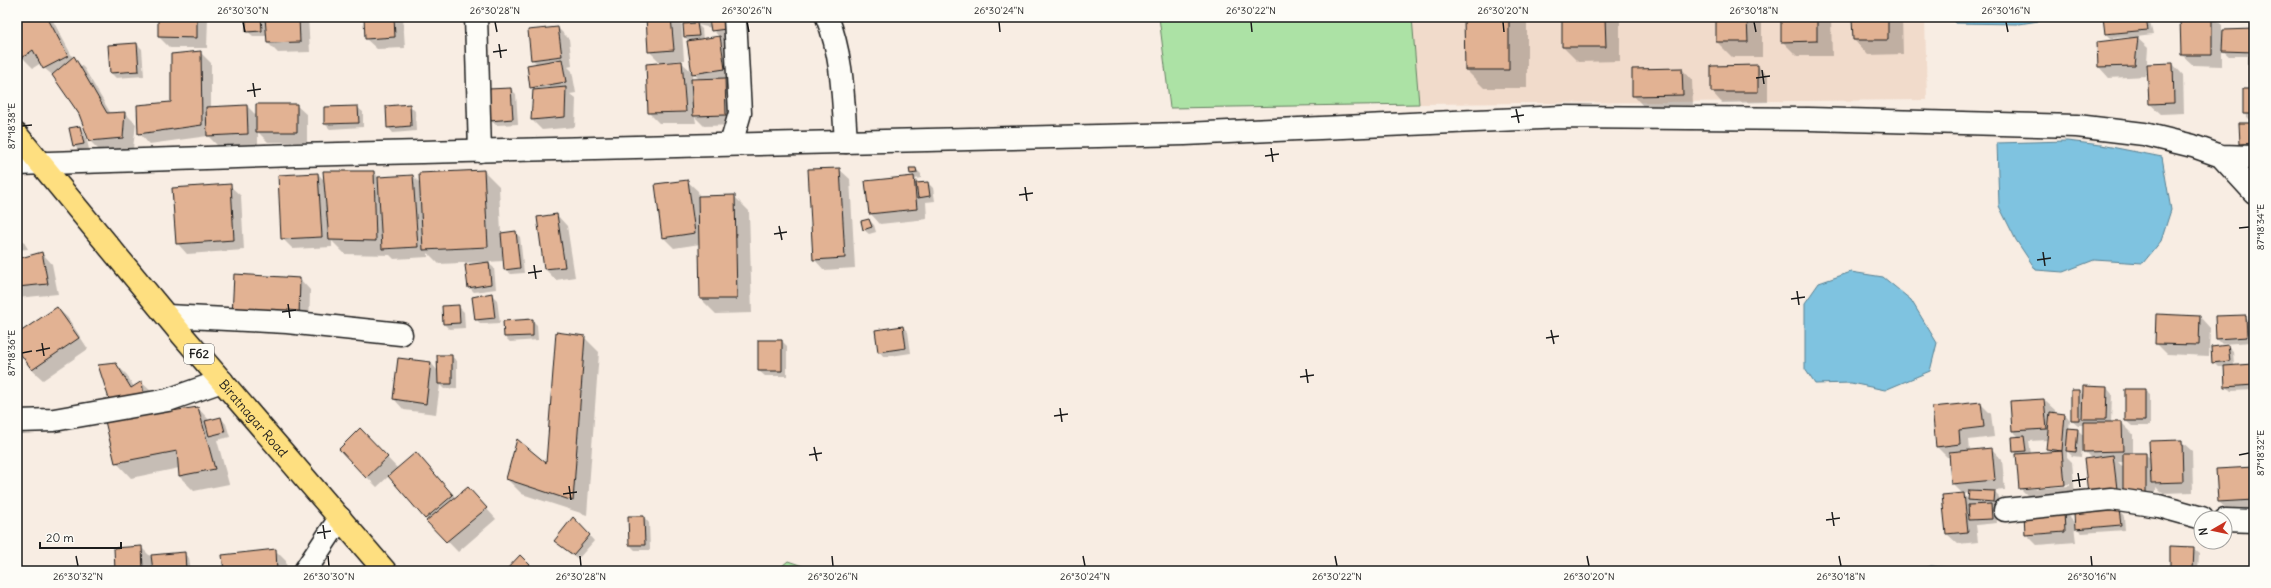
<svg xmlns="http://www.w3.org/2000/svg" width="2271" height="588" font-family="Delius,sans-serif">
<rect width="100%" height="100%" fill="#f8ede3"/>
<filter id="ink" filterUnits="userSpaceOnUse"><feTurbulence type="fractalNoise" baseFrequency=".025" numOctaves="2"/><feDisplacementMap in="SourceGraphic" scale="8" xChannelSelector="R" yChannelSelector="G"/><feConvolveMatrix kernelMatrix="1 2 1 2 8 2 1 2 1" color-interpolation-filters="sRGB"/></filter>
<g filter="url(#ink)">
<path fill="#f1dbcb" d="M1412,17H1925L1927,100L1419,104Z"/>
<path fill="#ace2a5" stroke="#647f60" d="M1159,17H1412L1419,104L1170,108Z
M788,561L817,571H776Z"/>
<path fill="#7fc3e0" stroke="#578092" d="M1950,17H2065L2019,24L1955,23Z
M2067,141L2101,145L2162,157L2171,210L2161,241L2143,263L2094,260L2063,272L2036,270L2016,240L1999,206L1997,143Z
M1851,272L1883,277L1911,300L1937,343L1930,371L1885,390L1851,383L1815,384L1805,369V303L1819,283Z
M1931,566L1972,570L1977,571H1916Z"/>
<path fill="#0003" fill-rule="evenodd" d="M17,17H51L73,58L84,68L111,114L125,113L136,124L133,148L100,151L89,140L83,122L56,78L44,68L41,63L33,68L23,58L17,47Z
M159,17H208L207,48H170L159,37Z
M247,17H308L310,52L278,53L268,43L267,36H253L247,31Z
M365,17H403L405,48L377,49L366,39Z
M647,17H681L684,60L660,62L649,51Z
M687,17H734L736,40L723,41L730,48L735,79L726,80L735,89L737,125L704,126L695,117L696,123H659L649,113L681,62L692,72V80H700L693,73L690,42L685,37L694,24ZM698,25L712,28L719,37L703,40L702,29Z
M1465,17H1527V88H1484L1466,70Z
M1563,17H1620V61L1578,62L1563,47Z
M1717,17H1762V57H1732L1717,42Z
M1782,17H1831L1832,56H1797L1782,41Z
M1853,17H1902L1903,54L1868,55L1854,40Z
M2104,17L2149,18L2153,35L2136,37L2148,48L2146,76L2109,78L2099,67L2098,43L2129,39V37L2111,38L2106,33Z
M2181,17H2223L2215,19L2222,25V31L2254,30V86L2250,83V56H2229L2222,50V66L2193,65L2182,55Z
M558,28L569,39L572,66L568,67L572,71L576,93L570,94L576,99L575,127L542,130L532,120L534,90L531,87L537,64L532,59Z
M137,44L142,49L144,76L116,78L111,73Z
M200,52L211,63V108L247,106L257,116L296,105L307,115V142H268L258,132V144L218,146L208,136L149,144L139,133L172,103Z
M2173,64L2183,75L2184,113L2161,114L2150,104Z
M1758,66L1768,76V102L1722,103L1712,92V67Z
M1682,69L1692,80L1693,105L1643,106L1633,95Z
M511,89L516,94L518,124L496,125L490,120Z
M2254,90V119H2249L2244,113Z
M409,105L415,111L416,131L393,133L388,127Z
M357,107L363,112V127L330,129L325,124Z
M2254,124V148H2246L2241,143Z
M80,127L85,133L89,149L79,151L74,145Z
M839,169L850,179L855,268L824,270L814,259Z
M916,169L921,174V178L915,179L920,184L928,183L933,188L935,201L926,202L927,219L880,224L870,213L866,182L914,177L911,174Z
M484,171L499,186L501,234L515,232L520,237L524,273L511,274L505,269L504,256H502L503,261L487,262L494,268L496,289L474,292L469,287L483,262L439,264L428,253V257L394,259L390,255L345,254L332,241V247L293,249L282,238L318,174L325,181L374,172L379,178L413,176L420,183Z
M687,181L698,191L699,197L734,196L749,211L752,313L716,314L701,299L700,244L674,248L663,237Z
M230,186L241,196L244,250L187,254L177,243Z
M557,215L567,226L575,277L556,280L545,269L538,218Z
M869,220L874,225L876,232L869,234L863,229Z
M17,231L28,249L17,250Z
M42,253L52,264L58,294L17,298V260Z
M300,279L310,290L309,329L243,327Z
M491,294L497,300L500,323L481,324L476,319Z
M458,306L464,312L465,328L449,329L444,324Z
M57,308L68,318L88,349L43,380L32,370L17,347V336Z
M2245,316L2250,322L2252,342L2222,344L2217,339Z
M2200,317L2210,328L2209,356L2167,354L2156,343Z
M532,320L537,325L538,340L510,342L505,337Z
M903,327L908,332L911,353L884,357L879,351Z
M584,337L599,352L587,515L522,494L507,479L547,465Z
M782,341L787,346V376H765L759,371Z
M2228,346L2233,351L2234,366L2254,365V390L2231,391L2226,386L2225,367H2218L2213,362Z
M451,356L457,361V388L444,389L440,385L436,414L404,410L394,399L399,359L431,363L438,371Z
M116,364L127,375L134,387L141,382L152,392L123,415Z
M2107,388L2112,394L2111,423H2122L2133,434V454H2145L2151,459L2181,441L2192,451L2193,492L2162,493L2156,487V506L2100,503L2092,459L2084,451L2083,440L2081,457L2072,456L2067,451V457L2072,462L2075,495L2031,499L2020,488L2018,455L2014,451L2019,437L2013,431L2044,400L2055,410V413L2065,414L2070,420L2069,429L2078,430L2084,436V425H2078L2072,420L2079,391L2084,396ZM2048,440V449L2051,453L2031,454L2029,441ZM2118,462H2124V468ZM2070,484V486L2028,489V487Z
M2144,390L2150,395V426H2132L2126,421Z
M1980,403L1991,414L1994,437L1969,440L1970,451L1992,449L2002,460L2005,490L1993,491L1999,497V507L1992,506L1996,510L1997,523L1976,525L1978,542L1958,544L1947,534L1943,496L1963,494L1952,483L1950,457H1947L1937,447ZM1970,493L1969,500L1963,494Z
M198,408L210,421L221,418L226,424L230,437L217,440L229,484L194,491L179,476V468L131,478L116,462Z
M360,429L398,469L416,453L456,498L468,488L496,519L458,552L428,521L389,476L377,487L367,477Z
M2254,468V511L2230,512L2219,502Z
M2119,511L2124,517L2125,530L2082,533L2074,526L2076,542L2037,545L2026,534L2064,512L2076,524Z
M644,517L649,523L650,550H635L630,545Z
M578,523L594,541L578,559L555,541Z
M141,547L152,558L184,553L189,558L191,571H116Z
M2193,548L2199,553L2198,571H2171Z
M275,550L286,561L287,571H225Z"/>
<path fill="#e2b293" stroke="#1c1c1c" d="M17,17H47L68,56L43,69L33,50L22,58L17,49Z
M158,17H197V38L158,37Z
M246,17H261L262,31L246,32Z
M265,17H299L300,42L267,43Z
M364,17H394L395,37L365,39Z
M646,17H671L674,50L648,52Z
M698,17H725L726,29L711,31L709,19Z
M1464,17H1509V70H1465Z
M1562,17H1605L1606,47H1562Z
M1716,17H1747L1748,42H1716Z
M1781,17H1817V41L1781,42Z
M1852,17H1888V40H1853Z
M2103,17H2146L2148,30L2105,34Z
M2180,17H2212V55H2181Z
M697,23L699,36L684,37L683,24Z
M558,27L562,56L531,60L528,30Z
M2254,29V52L2222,51L2223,30Z
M720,36L725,69L692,74L687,41Z
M2138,37L2135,66L2098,67L2097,42Z
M137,43L139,71L110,73L108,45Z
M201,51L202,125L138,134L137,105L171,102V54Z
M74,56L107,113L125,112L123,138L89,141L79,114L52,75Z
M2249,56L2254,57V83H2249Z
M562,59L566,82L530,88L527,65Z
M682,61L686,112L648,113L646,64Z
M2173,63L2174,103L2149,104L2147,64Z
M1758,65V92H1711V66Z
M1682,68L1683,95L1632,96V69Z
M725,78L726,115L693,116L691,79Z
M566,87L565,117L531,120L533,90Z
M511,88L513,119L489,121L488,89Z
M2243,89H2254V114H2243Z
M256,104H297V132H256Z
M410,104L411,126L387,128L386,106Z
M247,105L248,134L207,136L206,107Z
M358,106L359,123L324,124V107Z
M2239,123H2254V143L2240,144Z
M80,126L84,144L73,146L69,128Z
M840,168L845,258L813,260L808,169Z
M909,168H916L917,173L910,174Z
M484,170L488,247L423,250L419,173Z
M323,171H374L376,241L329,240Z
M318,173L322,237L281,239L278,175Z
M413,175L418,247L382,249L378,177Z
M914,176L917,209L869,214L865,181Z
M688,180L695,233L662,238L655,184Z
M928,182L930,196L918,198L916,183Z
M231,184L234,240L176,244L172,188Z
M735,195L737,299H700L698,196Z
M557,214L565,267L544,269L537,217Z
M869,219L872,227L863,230L861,221Z
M516,231L520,268L504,270L501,233Z
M42,252L48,284L17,287V259Z
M489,262L491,284L468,288L465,265Z
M234,274L300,278L299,318L232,316Z
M492,293L495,318L475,320L472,297Z
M459,305L460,323L443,324L442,306Z
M57,307L79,338L32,370L17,349V334Z
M2156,314L2200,316L2199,345L2155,344Z
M2246,315L2247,337L2216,339L2215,316Z
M533,319V336L504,337L503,321Z
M903,326L906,348L878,352L875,330Z
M556,332L585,336L573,501L506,479L517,439L546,463Z
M758,340H782V371H758Z
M2228,345L2230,361L2212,363L2211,347Z
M437,355H452V384H438Z
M398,358L431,362L426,404L393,399Z
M116,363L131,388L142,381L144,397L111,405L98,365Z
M2254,364V385L2225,387L2224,366Z
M2083,386L2107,387L2106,419H2082Z
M2125,389H2145V421H2125Z
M2071,390H2079V420H2071Z
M2044,399L2047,429L2012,431L2010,401Z
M1981,402L1984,427L1959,430L1960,444L1936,447L1932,407Z
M198,407L215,469L179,476L177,451L115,463L105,421Z
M2050,412L2065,414L2062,451L2046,449Z
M221,417L225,432L209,436L205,421Z
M2083,422H2122L2123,451L2083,452Z
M360,428L388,457L366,478L339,449Z
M2068,428L2078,429L2076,452L2066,451Z
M2024,436L2026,451L2013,452L2012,437Z
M2182,440L2183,482L2151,483L2149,441Z
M1992,448L1995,480L1951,484L1949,452Z
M2062,451L2065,485L2019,489L2016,454Z
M416,452L453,495L425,519L388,476Z
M2123,453H2146V496L2123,497Z
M2113,455L2117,489L2088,493L2084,459Z
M2254,467V500L2218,502L2216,469Z
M468,487L487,508L446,542L426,521Z
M1969,490L1995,491L1994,502L1968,500Z
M1964,493L1968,532L1946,534L1942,495Z
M1991,504L1992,519L1969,520L1968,505Z
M2119,510L2121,525L2075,529L2074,514Z
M2064,511L2065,532L2025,535L2024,513Z
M628,516H644L645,545H629Z
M573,517L590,535L573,555L554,541Z
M142,546L143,571H115L114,548Z
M2170,546L2194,547L2193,571H2170Z
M276,549L277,571H224L222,555Z
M185,552L186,571H153L151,555Z
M520,555L536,571H505Z"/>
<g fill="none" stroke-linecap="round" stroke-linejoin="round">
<g stroke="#1c1c1c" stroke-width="25">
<path id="street" d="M476,17L480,151
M827,17C843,57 843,99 846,142
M731,144L740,113L735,17
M167,316L287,322L401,334
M17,421L54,420L168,400L222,381
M2005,510L2111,499L2159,506L2202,518
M2225,520L2254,521
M305,571L340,518"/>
</g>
<g stroke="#1c1c1c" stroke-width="25">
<path id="secondary" d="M2221,156L2254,157
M17,164L297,155L1185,134L1562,117L1809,119L2077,126L2144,134L2193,146L2221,156L2254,192"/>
</g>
<g stroke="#1c1c1c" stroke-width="25">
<g id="primary">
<path id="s1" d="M17,135L183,336L385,571"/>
</g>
</g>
<use href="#street" stroke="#fdfcf7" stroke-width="22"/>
<use href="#secondary" stroke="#fdfcf7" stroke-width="22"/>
<use href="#primary" stroke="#fedf80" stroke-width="22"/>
</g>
</g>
<path fill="none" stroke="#1c1c1c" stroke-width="1.5" d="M243,22L245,32M495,22L497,32M747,22L749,32M999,22L1000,32M1251,22L1252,32M1503,22L1504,32M1754,22L1756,32M2006,22L2008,32M499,44L501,58M493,52L507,50M1762,70L1764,84M1756,78L1770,76M253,83L255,97M247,91L261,89M1516,109L1519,123M1511,117L1524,115M22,126L32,125M1271,148L1273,162M1265,156L1279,154M1025,187L1027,201M1019,195L1033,193M779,226L782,240M2239,228L2249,227M774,234L787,232M2043,252L2045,266M2037,260L2051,258M534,265L536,279M528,273L542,271M1797,291L1799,305M1791,299L1805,297M288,304L290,318M282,312L296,310M1551,330L1554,344M1546,338L1559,336M42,343L44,356M36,351L50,348M22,353L32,351M1306,369L1308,383M1300,377L1314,375M1060,408L1062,422M1054,416L1068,414M814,447L817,461M809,455L822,453M2239,455L2249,453M2078,473L2080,487M2072,481L2086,479M569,486L571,500M563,494L577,492M1832,512L1834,526M1826,520L1840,518M323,525L325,539M317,533L331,531M76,556L78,566M328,556L329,566M580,556L581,566M832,556L833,566M1083,556L1085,566M1335,556L1337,566M1587,556L1589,566M1839,556L1841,566M2091,556L2092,566"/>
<g text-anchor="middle" stroke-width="4" stroke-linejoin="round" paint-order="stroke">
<rect fill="#fdfcf7" stroke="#605f5e" stroke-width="1" x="184" y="344" width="30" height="20" rx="3"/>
<g font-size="12" font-weight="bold" fill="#1c1c1c">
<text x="199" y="358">F62</text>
</g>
<g font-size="13" fill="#1c1c1c" stroke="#fdfcf7">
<text dy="5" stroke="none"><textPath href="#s1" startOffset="369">Biratnagar Road</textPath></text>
</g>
</g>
<rect width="2271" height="588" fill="none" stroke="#fdfcf7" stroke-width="44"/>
<g transform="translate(2213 530) rotate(261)"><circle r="19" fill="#fdfcf7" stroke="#a3a29f"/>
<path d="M0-3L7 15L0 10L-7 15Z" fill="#c8321e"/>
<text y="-6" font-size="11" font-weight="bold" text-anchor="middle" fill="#1c1c1c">N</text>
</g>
<path d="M40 542v6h81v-6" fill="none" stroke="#1c1c1c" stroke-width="2"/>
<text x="46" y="542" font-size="12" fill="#1c1c1c" stroke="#fdfcf7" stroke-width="3" paint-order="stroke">20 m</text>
<rect x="22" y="22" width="2227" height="544" fill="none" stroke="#1c1c1c" stroke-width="1.5"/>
<g font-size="10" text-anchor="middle" fill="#1c1c1c">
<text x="243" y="14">26°30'30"N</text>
<text x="495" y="14">26°30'28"N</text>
<text x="747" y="14">26°30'26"N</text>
<text x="999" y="14">26°30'24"N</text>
<text x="1251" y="14">26°30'22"N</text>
<text x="1503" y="14">26°30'20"N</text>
<text x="1754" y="14">26°30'18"N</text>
<text x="2006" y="14">26°30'16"N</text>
<text transform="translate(11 126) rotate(-90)" y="4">87°18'38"E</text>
<text transform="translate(2260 227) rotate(-90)" y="4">87°18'34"E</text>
<text transform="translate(11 353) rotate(-90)" y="4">87°18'36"E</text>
<text transform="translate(2260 453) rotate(-90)" y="4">87°18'32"E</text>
<text x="78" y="580">26°30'32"N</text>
<text x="329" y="580">26°30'30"N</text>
<text x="581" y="580">26°30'28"N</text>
<text x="833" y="580">26°30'26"N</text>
<text x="1085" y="580">26°30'24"N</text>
<text x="1337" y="580">26°30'22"N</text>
<text x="1589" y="580">26°30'20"N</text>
<text x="1841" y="580">26°30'18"N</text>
<text x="2092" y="580">26°30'16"N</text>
</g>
</svg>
